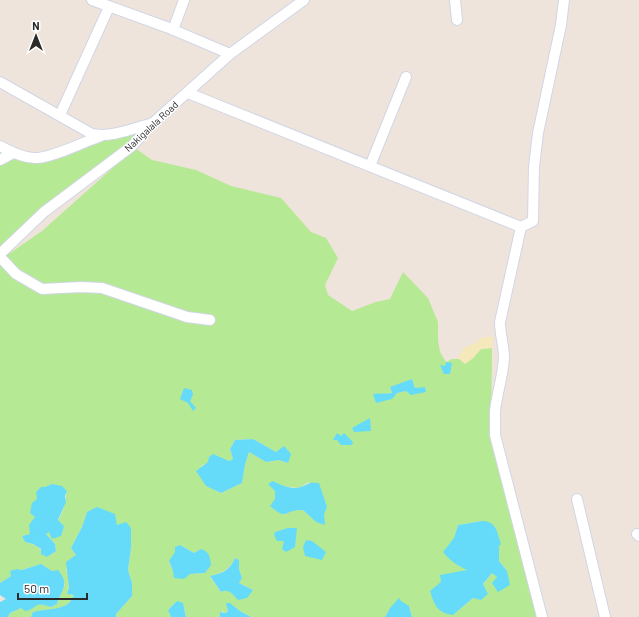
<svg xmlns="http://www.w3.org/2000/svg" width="639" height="617" font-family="Barlow,sans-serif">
<rect width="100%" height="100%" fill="#eee4db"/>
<path fill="#b6e993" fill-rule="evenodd" d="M137,132L139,133L82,187L0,256V141L18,152L65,157L107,138Z
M135,148L152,160L196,170L231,186L281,198L311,232L326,238L338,258L325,285L328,295L352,311L376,302L390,299L403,272L428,298L438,322V340L440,352L446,362L452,359H472L481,349L492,348L491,443L540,617H412L409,606L390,608L385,617H251L240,611L230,603L227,604L228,611L226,613L222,611L219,617H186L185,610L177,601L168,610L171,617H116V614L132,596V583L128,570L131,548L117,525L116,521L87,512L82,527L71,548L76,555L66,570C70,578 69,586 67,594L74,595C73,597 71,601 69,603C61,610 43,609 33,612L31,617H8L10,613L21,608L30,610C37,603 42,603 51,607L57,604L65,584L52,571L41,564L22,570L17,569L11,576L0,583V260L42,231ZM412,380L415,388L397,393L391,399L381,393L384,394L392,393L390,388ZM253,439L276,452L288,463L279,460L266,462L249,452L245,465L242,483L221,493L215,490L201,466C214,458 223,465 233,459L230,449L235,440ZM309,482L316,522L303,510L294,509L284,515L275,499V491L282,486L299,488ZM52,484L67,491C65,495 67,499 65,503C62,514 56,528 46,534L55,544L56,551L47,557C41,549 36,544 25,542L22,536L30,534C31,529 34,524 35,518C39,502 32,493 52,484ZM482,521L499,546V561L507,571L497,577L492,573L473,598L453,615L441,582L468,570L454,538L458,525ZM180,545L194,553L201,549L205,573L190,574L173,571L169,562ZM235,558L239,560V569L242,578L239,583L253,590C245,590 227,589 221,592L210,577C223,571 228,572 235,558Z"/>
<path fill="#f5e9bb" d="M493,336L492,348L481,349L472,359L465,364L459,359H457L465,347L474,344L481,338Z"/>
<path fill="#65dbf9" d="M446,362L452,363L450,374H444L440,365L445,366Z
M412,379L415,388L425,387L426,392L411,395L406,391L397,393L392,399L376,403L373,394C380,393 385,394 392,393L390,387Z
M184,388L192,390L193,395L190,401L196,408L193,411L188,403L180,399Z
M370,418L371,431L354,432L352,428Z
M337,433L341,436L344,433L353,442L352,445H341L337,440H333Z
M253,439L276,452L284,446L291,454L288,463L279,460L266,462L249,452L245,465L242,483L221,493L206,486L196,471L208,462L209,457L213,454L229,461L233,459L230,449L235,440Z
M273,481C280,485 292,490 301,487C310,483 309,482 319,483L327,507L324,514L325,525L316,522L303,510C283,509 289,522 270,506L275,499V491L268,484Z
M52,484L62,486L67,491L65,496L66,502L58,520L64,526L61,536L52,539L49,532L46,534L55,544L56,551L47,557L41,554V549L33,544L25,542L22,536L30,534L29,525L35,517L30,513L32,503L37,499L36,492L41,487H45Z
M97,507L115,514L117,525L126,522L131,528V548L128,570L132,583V596L116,614V617H31L33,612C43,609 61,610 69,603C71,601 73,597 74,595L67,594L69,587L66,562L76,555L71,548L82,527L87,512Z
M482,521C497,521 497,533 501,544L499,546V561L507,571L510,585L498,592L492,583L497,577L492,573L483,584L488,594L481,600L473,598L453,615C437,613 434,604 430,591L441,582L440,575L467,570C457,565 450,561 443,552L454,538L458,525Z
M288,528H297L295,547L286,552L282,549L284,541H277L274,535L275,532Z
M306,540L312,541L326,552L322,560L305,556L303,547Z
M180,545L194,553L201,549C209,551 210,557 211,565L205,573L190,574L184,579L174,578L173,571L169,561L175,552V547Z
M235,558L239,560V569L242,578L239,583L253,590L247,598L238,600C233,595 229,588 221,592L210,576C223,573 229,571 235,558Z
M41,564L52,571L58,570C70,585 62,588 57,604L51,607C33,600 38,609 25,611L21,608L10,613L8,617H0V602L6,599L0,595V583L11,576L10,571L17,569L22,570Z
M399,598L401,601L409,606L412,617H385L390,608Z
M177,601L183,603L186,617H171L168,610Z
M226,603H230L240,611L251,617H219L220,615V612L226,613L228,611Z"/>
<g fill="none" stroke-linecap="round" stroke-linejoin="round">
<g stroke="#d0d6e5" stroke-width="12">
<path id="street" d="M92,0L169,28L230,54
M455,0L457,20
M173,30L184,0
M0,82L92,134C112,138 134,128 153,123
M188,93L521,227
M60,115L109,7
M0,146C11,152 23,158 35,158C50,159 86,141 101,136
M0,160L13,153
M370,166L406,77
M0,254L44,212L132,146L153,123L230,54L304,0
M0,257L16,274L42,289L81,287L102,288L187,317L210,320
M577,499L605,617
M637,534L639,536
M542,617L495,435C495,427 495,419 495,411C497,393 503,376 504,358C504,346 500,334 500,322L521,227L533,221L534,167L538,133L561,25L564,0"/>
</g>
<use href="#street" stroke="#fff" stroke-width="10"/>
</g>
<g text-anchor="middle" stroke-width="3" stroke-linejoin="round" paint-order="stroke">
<g font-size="10" fill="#2a2a2a" stroke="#fff">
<text transform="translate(151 126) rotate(-43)" y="4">Nakigalala Road</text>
</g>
</g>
<g transform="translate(36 36)" stroke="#ffffff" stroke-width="3" paint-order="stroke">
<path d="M0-3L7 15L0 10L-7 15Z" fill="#2a2a2a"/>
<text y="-6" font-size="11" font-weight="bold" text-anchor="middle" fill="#2a2a2a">N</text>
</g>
<path d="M18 593v6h69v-6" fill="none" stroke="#2a2a2a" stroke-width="2"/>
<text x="24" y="593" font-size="12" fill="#2a2a2a" stroke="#ffffff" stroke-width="3" paint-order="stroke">50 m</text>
</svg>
